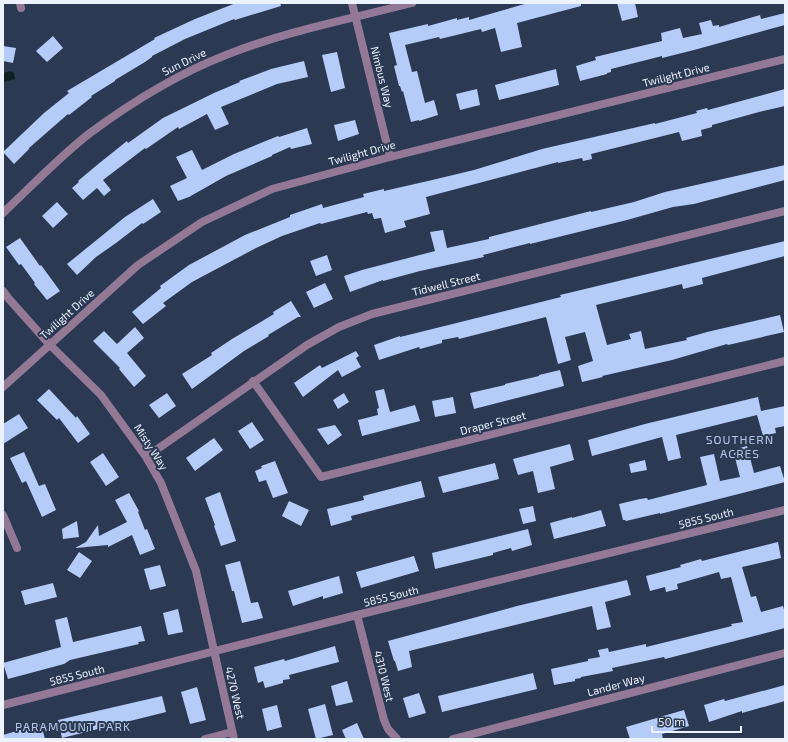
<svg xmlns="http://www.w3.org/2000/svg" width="788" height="742" font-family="'Exo 2',sans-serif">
<rect width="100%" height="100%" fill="#2b3953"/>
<path fill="#0e1f21" d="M10,71L14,73L15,79L3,82V73Z"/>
<path fill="#b5ccf9" d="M236,3H280L281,6L235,20L234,19L185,39L152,56V57L145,62L115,80V81L91,96L92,97L69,115L68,114L29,148V149L14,164L3,152L44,113L69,93L67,91L155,39L154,38L195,19Z
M528,3H581V6L517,23L522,47L501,52L495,28L482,32L481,29L440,39L439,37L405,45L412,72L417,71L425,103L434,100L438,115L419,121V120L411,122L403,91L402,92L400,86H399L394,66L397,65L389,33L428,24V26L457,18V20L469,17V20Z
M617,3H635L638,17L622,21Z
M785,13V25L694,50L662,58V56L611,69V72L607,73V74L580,81L576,66L596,60L595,57L662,41L661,33L680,28L683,38L702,34L699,23L711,20L713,26L719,25V27L760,15L761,19Z
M53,36L63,48L47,62L36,51Z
M3,46L16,48L13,63L3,61Z
M337,52L345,88L331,92L322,55Z
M304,61L308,77L277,84L221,107L229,124L215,130L207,114L179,129L178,127L146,149L145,148L103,180L111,190L104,196L97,188L83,200L72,188L79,182L78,181L97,165L127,141L128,143L163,118L214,93L240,82L239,81L271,69Z
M556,69L559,85L499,100L495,85Z
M477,89L480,105L460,110L456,94Z
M785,89V106L759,112L712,125V127L701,130L702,136L682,141L679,132L591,154L592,159L583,161L582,158L558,163V162L426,197L430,214L404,221L406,227L385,233L381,218L374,219L372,213L368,214L367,212L321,224L320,223L282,236L256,248L192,282L163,303L166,306L143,324L132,312L161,288L160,286L189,265L245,235L290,217V215L322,204L323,208L364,197L363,194L384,189V191L428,181L474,170L542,149L655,123V124L697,113L696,111L707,108L708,110Z
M355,120L359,134L338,141L334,125Z
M307,128L312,144L291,149L290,147L272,155V156L226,176L189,197L178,201L170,186L187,178L176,157L192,150L202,170L234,154L278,136L279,137Z
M785,165V180L694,204L673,207L627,220L530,244V243L483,255L484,257L420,271L383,281V280L350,292L344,276L362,270L435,251L430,232L443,230L447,248L489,239V237L591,211V212L634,202L665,192Z
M153,199L161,212L143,224L142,223L116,243L96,257L77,275L67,264L125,217Z
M57,202L68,214L53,228L42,216Z
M20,238L40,266L41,265L60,291L47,300L34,284L35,283L21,264L19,265L6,247Z
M785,241V256L702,278L703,284L683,289L682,284L596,305L607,345L631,339L629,334L641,331L645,349L687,340L686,338L707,332L780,315L784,332L728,345L727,344L672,360L602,376L603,377L582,382L578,366L593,361L585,332L565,337L571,360L558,364L546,317L459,339L458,337L442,340V343L420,349L419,347L379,360L374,345L400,336V337L561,297L560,295Z
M327,255L332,270L316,276L310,261Z
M325,283L333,299L314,308L306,292Z
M291,301L301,317H298L268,335L269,336L244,351L192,389L182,374L212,355L211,353L232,339L274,314L273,312Z
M135,327L144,338L127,353L146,376L134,387L119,369L120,368L93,341L104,331L117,344Z
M356,351L359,356L356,358L361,367L342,377L338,370L303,397L294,383L320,365L322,368Z
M560,370L564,386L474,409L470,393L505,385V384L539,376V375Z
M49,389L76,418L77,416L90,434L78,443L59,418L57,420L37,400Z
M384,389L390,412L415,405L420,421L362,436L358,420L378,415L377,409L379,408L375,391Z
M167,393L176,406L159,418L149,405Z
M344,393L349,402L338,409L333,400Z
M453,397L456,413L435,417L432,401Z
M758,397L761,411L785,406V426L775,428L776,433L763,436L757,415L676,435L681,458L668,461L662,437L592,456L588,440L645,424Z
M19,414L28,428L3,444V424Z
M252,422L264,440L250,449L238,431Z
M335,425L342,435L328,445L317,429Z
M214,438L223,450L195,471L186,458Z
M570,444L574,460L550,467L555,489L538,493L533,471L518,475L513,459Z
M747,446L754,473L780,466L785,482L660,514V513L626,521L625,520H623L619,504L640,499L647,498L648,500L707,485L700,457L714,454L720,481L740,477L733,450Z
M24,452L39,486L45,484L56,510L42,517L26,481L22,483L10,458Z
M103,453L119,477L106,486L90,462Z
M645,460L647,470L631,473L629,464Z
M275,461L288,493L273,498L266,480L259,482L255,471L262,468L261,466Z
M495,463L499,479L443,493L438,477Z
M421,481L425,497L351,516L352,520L331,526L327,509L364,500L363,496Z
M220,492L236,541L221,546L214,526L215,525L205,498Z
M129,493L139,511L138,512L145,530L147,529L155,549L140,555L132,535L108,547V545L75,548L86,542L98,525L99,536L127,522L115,500Z
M289,501L309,510L301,526L282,516Z
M533,506L536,521L523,524L519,509Z
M601,510L606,526L554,539L550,523L572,517V518Z
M77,521L79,537L63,539L62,529Z
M528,529L532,545L512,551L511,548L493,553V555L435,569L432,553Z
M778,542L781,558L742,567L751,597L756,596L761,612L783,606L785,613V628L665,659L664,657L612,668L613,671L581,677V678L575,679V681L554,685L551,669L588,661V659L600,657L598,650L608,648L609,652L646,644V647L732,626L731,624L743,622L731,577L721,579L719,572L677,584L678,589L666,592L665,587L650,591L646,576L681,567L680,565L701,559L702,561Z
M79,552L92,561L80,578L67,570Z
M414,556L419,571L361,588L356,572Z
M240,561L251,603L258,602L263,618L242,623L234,591H232L225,565Z
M160,565L166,586L150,590L144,569Z
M339,576L343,593L323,599V596L293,606L288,591Z
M627,580L631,595L605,602L611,627L597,630L592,606L409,651L412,667L398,671L395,661H394L388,641L517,606Z
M53,583L57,597L25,605L21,591Z
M178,609L183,632L168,635L163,613Z
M67,617L73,642L141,626L145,641L138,642L139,644L70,660L64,664L8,679L3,663L61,647L55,620Z
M335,646L339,662L289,675L290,679L283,680V683L265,688L263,681L258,683L254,667L284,659L285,661Z
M533,673L537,689L442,712L438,696Z
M347,681L353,702L336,706L331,686Z
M785,685V701L742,713V711L709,722L704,705L724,699L725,701Z
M197,687L206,720L190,724L181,692Z
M419,693L426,713L409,718L403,698Z
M162,696L166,712L62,738L58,720Z
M325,704L333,735L316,739L308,709Z
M277,705L282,727L267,731L262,709Z
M684,710L689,726L662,734L663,739H630L626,727Z
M357,723L364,739H346L342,730Z
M41,724L45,739H3V735Z"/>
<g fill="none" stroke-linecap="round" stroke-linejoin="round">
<path stroke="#937995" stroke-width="8" d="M20,3L21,8
M352,3L390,157
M3,213C32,186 59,157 90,133C132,102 177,74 226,55C286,31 350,19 412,3
M3,291L9,299L50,345L101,395L146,457L161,483L196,571L234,739
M253,381L321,477L785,361
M3,387L138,265L202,222L272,189L390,157L785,59
M146,457L307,345L339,327L372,314L408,305L785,211
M3,515L17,548
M357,615L384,720L388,729L397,739
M3,705L357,615L785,510
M205,739L232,732
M453,739L785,653"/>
</g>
<g text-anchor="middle" stroke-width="4" stroke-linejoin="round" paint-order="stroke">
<g font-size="11" fill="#edf3fd" stroke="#2b3953">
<text transform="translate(184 62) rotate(-26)" y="4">Sun Drive</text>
<text transform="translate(676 75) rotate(-14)" y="4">Twilight Drive</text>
<text transform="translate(382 77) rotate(76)" y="4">Nimbus Way</text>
<text transform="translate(362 153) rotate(-15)" y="4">Twilight Drive</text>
<text transform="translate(446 284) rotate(-14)" y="4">Tidwell Street</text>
<text transform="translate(67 314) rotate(-42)" y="4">Twilight Drive</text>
<text transform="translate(493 423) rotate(-14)" y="4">Draper Street</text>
<text transform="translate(151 447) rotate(57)" y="4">Misty Way</text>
<text transform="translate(706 518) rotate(-14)" y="4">5855 South</text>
<text transform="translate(391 596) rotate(-14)" y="4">5855 South</text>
<text transform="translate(77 675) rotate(-14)" y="4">5855 South</text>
<text transform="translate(384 676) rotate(76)" y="4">4310 West</text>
<text transform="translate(616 685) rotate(-15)" y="4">Lander Way</text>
<text transform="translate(235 693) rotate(77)" y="4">4270 West</text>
</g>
<g font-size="12" letter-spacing="1" fill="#b5c6e7" stroke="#2b3953">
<text x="740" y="444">SOUTHERN<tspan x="740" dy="14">ACRES</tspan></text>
<text x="73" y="731">PARAMOUNT PARK</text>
</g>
</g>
<rect width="788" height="742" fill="none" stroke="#edf3fd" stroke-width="8"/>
<path d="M652 726v6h89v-6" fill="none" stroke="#edf3fd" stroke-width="2"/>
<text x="658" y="726" font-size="12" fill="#edf3fd" stroke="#2b3953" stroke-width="3" paint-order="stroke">50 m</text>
</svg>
